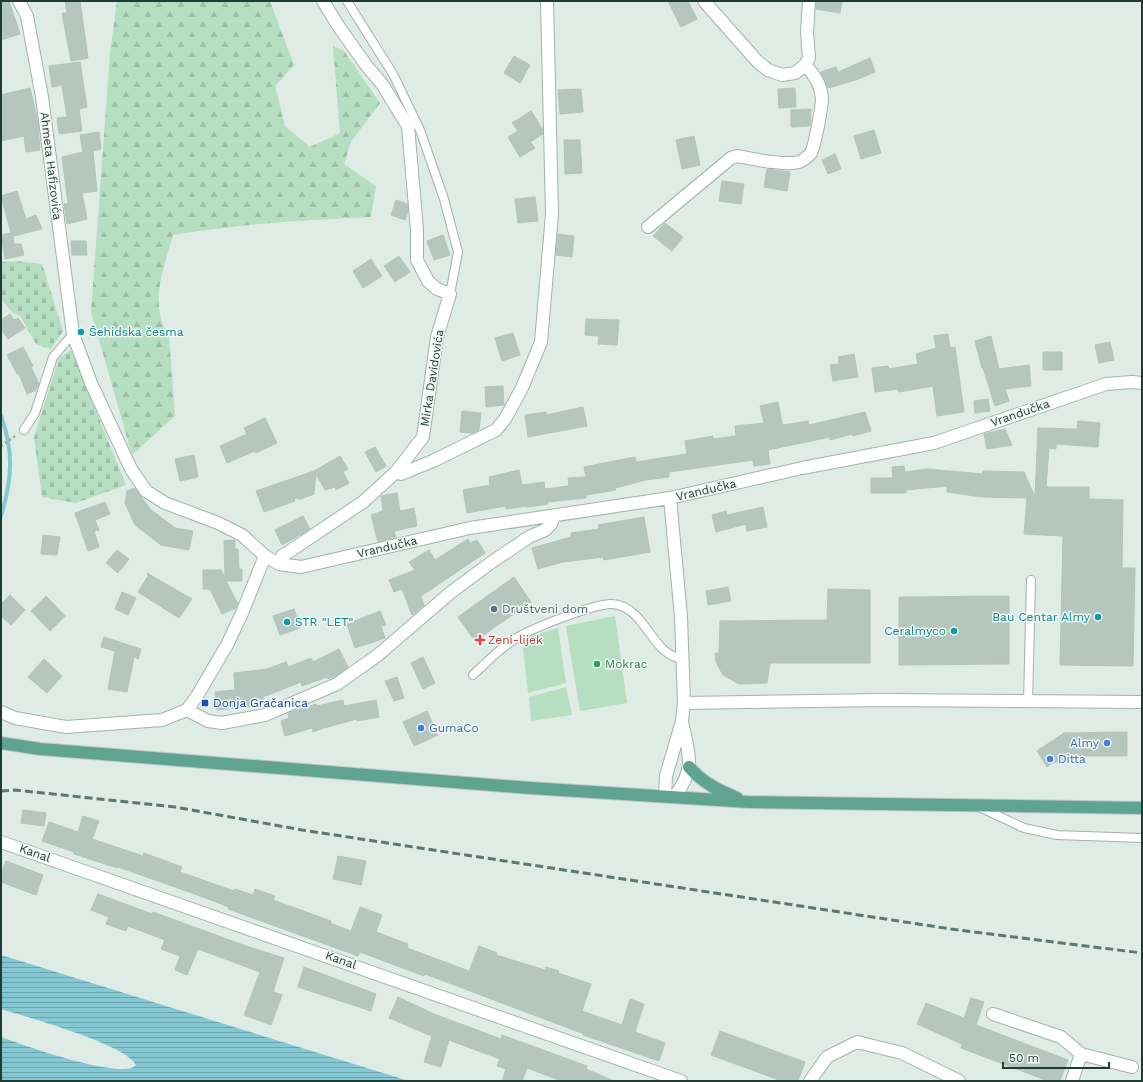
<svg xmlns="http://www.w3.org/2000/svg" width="1143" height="1082" font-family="'Work Sans',sans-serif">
<defs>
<pattern id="forest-firs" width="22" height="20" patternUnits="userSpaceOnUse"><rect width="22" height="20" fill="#b6dec0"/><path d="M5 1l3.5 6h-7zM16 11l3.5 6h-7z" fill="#9cbfa6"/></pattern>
<pattern id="cemetery-stones" width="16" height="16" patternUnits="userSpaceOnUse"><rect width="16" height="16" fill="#b6dec0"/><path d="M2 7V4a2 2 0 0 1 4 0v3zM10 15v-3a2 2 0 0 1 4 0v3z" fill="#9cbfa6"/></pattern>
<pattern id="water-rules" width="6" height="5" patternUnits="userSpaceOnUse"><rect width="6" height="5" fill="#84c8d3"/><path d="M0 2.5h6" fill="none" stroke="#6ba4ac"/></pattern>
</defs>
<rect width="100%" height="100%" fill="#dfebe5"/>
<path fill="url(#forest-firs)" d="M117,1H270L294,65L275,86L285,126L310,147L340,133L333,46L344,51L380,103L351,142L344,164L376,186L371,217C305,220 239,224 173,235C164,268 148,304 169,336L175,416L132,455L91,312L110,54Z"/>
<path fill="url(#cemetery-stones)" d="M16,261L42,264L63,331L51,349L36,344L20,316L13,313L1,299V262Z
M71,350L126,485L76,503L42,497L34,437L59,358Z"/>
<path fill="#b6dec0" d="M615,616L627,703L580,711L566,626Z
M558,628L566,683L528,693L522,639Z
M566,687L572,715L531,721L529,697Z"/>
<path fill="url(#water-rules)" d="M1,955L409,1081H1V1037C20,1044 123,1081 136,1065C126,1044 26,1017 1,1009Z"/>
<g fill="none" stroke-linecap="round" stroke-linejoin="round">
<path stroke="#84c8d3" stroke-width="4" d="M1,416C14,451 12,480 1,516"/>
</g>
<path fill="#b4c6be" stroke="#b1c5bc" d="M1,1H9L20,34L1,40Z
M65,1H80L88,58L71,61L62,13H67Z
M668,1H688L697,19L681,27Z
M816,1H842L840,13L816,9Z
M514,56L530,65L520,83L504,73Z
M870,58L875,72L856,80L828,88L821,72L836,67L838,72Z
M80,62L87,107L79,109L82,131L59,134L57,118L67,117L62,85L52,87L49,66Z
M30,88L38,122L40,150L26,152L24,136L1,141V95Z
M795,88L796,107L779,108L778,89Z
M581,89L583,112L560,114L558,90Z
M811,109L810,126L791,127V110Z
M531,111L543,130V134L530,142L535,148L520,157L508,137L518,131L512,123Z
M874,130L881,153L861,159L854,136Z
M99,132L101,149L93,151L97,191L82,193L87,219L67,224L64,204L68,203L62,157L83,152L80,135Z
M694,136L700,165L682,169L676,140Z
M564,140H580L582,173L565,174Z
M835,154L841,169L828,174L822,160Z
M767,169L790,172L787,191L764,187Z
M722,181L744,184L741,204L719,201Z
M17,191L26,219L36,215L42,229L13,236L14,244H21L24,255L5,259L1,235L11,233L1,196Z
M535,197L538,221L518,223L515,199Z
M396,200L407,204L408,212L405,220L391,215Z
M665,223L683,237L672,251L653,236Z
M558,234L574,236L572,257L556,255Z
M443,235L450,255L434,260L427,241Z
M71,241H86L87,255H72Z
M399,256L410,272L395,282L384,266Z
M371,259L382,276L363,288L353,271Z
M10,314L14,320L18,318L25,328L8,339L1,329V320Z
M586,319L619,320L617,345L598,344L599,336L585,335Z
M513,333L520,355L502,361L495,338Z
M948,334L950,348L955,347L964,412L937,416L933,386L899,392L898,389L875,392L872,368L888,366L889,369L918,364L916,354L936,348L934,336Z
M991,336L999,369L1029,365L1031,386L1005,389L1009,401L995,406L983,368H982L975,341Z
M1110,342L1114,360L1099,363L1095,345Z
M23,347L33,366L31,367L39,384L36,390L27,394L19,374H17L7,355Z
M1043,352H1062V370H1043Z
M854,354L858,377L833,381L830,365L839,364L838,357Z
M503,386L504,405L486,407L485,387Z
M988,399L990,411L975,413L974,401Z
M778,402L782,423L784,425L808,421L809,425L865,412L871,431L853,436L852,434L830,440V437L768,450L770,464L754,466L753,460L669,472V477L646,480L615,488L616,490L586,495V498L547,502L548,504L527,507V506L506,509V506L467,513L463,490L490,485L489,477L519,470L522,485L544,482L545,489L569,486L568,478L586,477L584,467L635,457L636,462L687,454L685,441L713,436V439L736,436L735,426L764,423L760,406Z
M583,407L587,426L528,437L525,415L546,412V415Z
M462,411L481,413L479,430L472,433L460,432Z
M265,418L277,443L256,453L255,451L227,463L220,446L247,434L244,428Z
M1078,421L1100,423L1098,447L1056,444V449L1049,448L1046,487H1089V499L1123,500L1122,568H1135L1133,666L1060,665L1063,536L1024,534L1027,498L982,497L947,492V486L906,490V493H871V478H893L892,467L904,466L905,472L927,469L983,474V471L1024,472L1035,497L1038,428L1077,429Z
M1005,429L1012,445L987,449L984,434Z
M375,447L386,466L376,472L365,452Z
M194,455L198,477L180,481L175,459Z
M340,456L348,469L343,472L349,483L336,490L335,487L325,490L316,474L314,494L301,499L294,498L295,501L264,512L256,491L314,471Z
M135,488L150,509L175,528L193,531L189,550L161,545L135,525L125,503L127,491Z
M397,493L400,511L414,508L417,526L394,531L396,537L378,542L371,515L383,511L381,496Z
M105,502L110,514L95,520L99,530L94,531L99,547L88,551L75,513Z
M763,507L767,527L747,531L746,524L716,532L712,515L726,511L727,515Z
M303,516L310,529L282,545L275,530Z
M644,517L650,552L604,560L603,557L563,562L538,569L532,548L571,537V533L599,529L598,525Z
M43,535L60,537L57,555L41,554Z
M468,539L470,543L477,540L485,553L421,596L424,605L412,615L402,589L394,592L389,580L415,570L409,562L429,550L435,560Z
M235,540V549H238L239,569H242V581H226L238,604L236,608L222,614L210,589H203V570H221L225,578L224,541Z
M117,550L129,559L118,573L106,563Z
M147,573L192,599L179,618L138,592L148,576Z
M514,577L531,602L475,641L458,617Z
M728,587L731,601L708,605L706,591Z
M828,589L870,590V663H770L767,683L739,684L723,675L716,662L715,653H719L720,621L827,620Z
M122,592L136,598L128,615L115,609Z
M10,595L25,610L11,625L1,616V604Z
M46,596L65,616L50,631L31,611Z
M1009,596V664L899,665V597Z
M294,609L300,628L280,635L273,616Z
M380,611L386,625L381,626L385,638L355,648L347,624Z
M104,637L141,649L138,659L134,657L127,692L108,689L115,651L101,647Z
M339,649L348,667L337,675L328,679L327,677L302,686L301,682L263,697V701L248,707L217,710L215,692L235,690L234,673L267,669L286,662L288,667L311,658L313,662Z
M423,657L435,683L423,689L411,663Z
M44,659L62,676L47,693L28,677Z
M397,677L404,698L394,701L385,681Z
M343,700L344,706L376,700L379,717L357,721V719L324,728L313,732L312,728L285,736L281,721L289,718L288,713L316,704L317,706Z
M427,711L438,735L414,746L403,722Z
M1127,732V756H1082V762H1054L1047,767L1037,751L1064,733Z
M23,810L46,813L44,826L21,823Z
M83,816L99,821L92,839L143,856L144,853L182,867L180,872L234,891L235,889L253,895L255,889L275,896L273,900L331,921L330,923L351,931L360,907L382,915L376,932L408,944L407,948L469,971L479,946L497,953L496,955L545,970L546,967L559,971L558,973L591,984L582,1011L622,1025L630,999L644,1004L635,1032L665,1043L659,1061L583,1035L584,1034L425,974L424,976L360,952L358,956L228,909L229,907L192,893L118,867L117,868L74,854V852L42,841L49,822L78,832Z
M338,856L366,861L361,885L333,879Z
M6,861L43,875L36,895L1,882V875Z
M98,894L152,914L153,912L246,946L284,958L273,992L282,995L271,1025L244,1015L260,972L198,949L187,975L175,970L180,956L161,949L165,940L128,926L126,931L106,924L109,917L91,910Z
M304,967L376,994L371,1011L298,987Z
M398,997L434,1014L501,1039L502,1035L587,1066L586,1069L614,1081H562L527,1068L522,1081H502L506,1069L497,1066L500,1059L449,1040L441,1067L424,1062L432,1036L389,1018Z
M971,998L984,1002L976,1025L1068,1060L1060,1081H1048L961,1048L962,1044L917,1024L926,1003L964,1018Z
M720,1031L805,1062L798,1081H782L711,1055Z"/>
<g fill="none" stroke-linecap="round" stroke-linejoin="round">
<g stroke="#a2b3ac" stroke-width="10">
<path id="service" d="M347,1L393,74L420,130L444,199L458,252L450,294
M24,430L35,413L53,357L73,334
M473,675C486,663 498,650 512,641C526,630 594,604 611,604C620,604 629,609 635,615C651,630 659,656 683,659
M1028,702L1031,580
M979,807L1024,828L1057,835L1142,838"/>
</g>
<g stroke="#a2b3ac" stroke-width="14">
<path id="minor" d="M19,1L27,16L42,97L73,334L91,383L131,469L146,491L165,503L218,523L242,535L265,556L279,564L301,567L470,528L670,498L802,468L934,443L1106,384L1132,382L1142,383
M704,1L757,61L768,70L782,75L795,73L805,65L809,58L807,32L809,1
M648,227L731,158L737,156C753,159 784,166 799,162C803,160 808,157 811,153C815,145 822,107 822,98C821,85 814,74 805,65
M396,472L401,474L435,460L496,430L505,419L522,388L541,342L552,214L547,1
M279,564L282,556L287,553L363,502L396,472L423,437L437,337L450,294L437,289L428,281L417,260V230L408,126L382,84L366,65L339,27L323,1
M684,703L882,700L1142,702
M187,710L208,721L222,723L265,715L337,684L378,655L450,593L489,564L529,537L545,530L551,524L554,516
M1,712L15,718L66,727L162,720L187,710L197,696L227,645L242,613L265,556
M665,796L666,776L682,721L684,703L681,617L670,498
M675,796C696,768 689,754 682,722
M1,842L681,1081
M993,1014L1061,1037L1081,1054L1132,1067
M810,1081L827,1057L857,1042L902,1053L959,1081
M1072,1081L1081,1054"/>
</g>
<g stroke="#c0c8c6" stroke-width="14">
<path id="primary" d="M1,743L40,749L530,788L749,802L1142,808
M689,767C703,783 718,790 737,798"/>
</g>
<path stroke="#7eb0a0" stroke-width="2.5" stroke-dasharray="2 3" stroke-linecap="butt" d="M1,446L15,436"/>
<use href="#service" stroke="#fff" stroke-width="8"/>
<use href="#minor" stroke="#fff" stroke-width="12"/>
<use href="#primary" stroke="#61a391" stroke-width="12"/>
<path stroke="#59786f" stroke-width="3" stroke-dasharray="8 4" stroke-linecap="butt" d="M1,791L15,790L175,807L302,830L951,929L1142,953"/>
</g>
<g fill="#0f9aa8" stroke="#eff8f3" stroke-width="1.5">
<circle cx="81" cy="332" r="4"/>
<circle cx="1098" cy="617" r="4"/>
<circle cx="287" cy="622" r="4"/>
<circle cx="954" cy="631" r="4"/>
</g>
<circle fill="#5c6f8a" stroke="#eff8f3" stroke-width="1.5" cx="494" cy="609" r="4"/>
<path fill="#e0444e" stroke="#eff8f3" stroke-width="1.5" d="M478 634h4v4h4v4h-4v4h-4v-4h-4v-4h4z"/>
<circle fill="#2e9e5b" stroke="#eff8f3" stroke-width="1.5" cx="597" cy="664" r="4"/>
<rect fill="#1a4fb4" stroke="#eff8f3" stroke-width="1.5" x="201" y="699" width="8" height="8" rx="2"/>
<g fill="#3f7fe0" stroke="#eff8f3" stroke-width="1.5">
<circle cx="421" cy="728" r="4"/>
<circle cx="1107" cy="743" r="4"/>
<circle cx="1050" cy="759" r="4"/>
</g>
<g text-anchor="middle" stroke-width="3" stroke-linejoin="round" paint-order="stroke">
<g font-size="12" fill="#1f3c34" stroke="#eff8f3">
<text transform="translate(51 166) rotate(83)" y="4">Ahmeta Hafizovića</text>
<text transform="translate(432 378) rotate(-81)" y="4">Mirka Davidovića</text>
<text transform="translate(1020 413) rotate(-19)" y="4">Vrandučka</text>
<text transform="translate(706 490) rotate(-13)" y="4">Vrandučka</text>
<text transform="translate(387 547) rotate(-13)" y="4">Vrandučka</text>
<text transform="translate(35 853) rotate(19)" y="4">Kanal</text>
<text transform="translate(341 960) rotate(19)" y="4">Kanal</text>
</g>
<g font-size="12" fill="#0d838f" stroke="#eff8f3" text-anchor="start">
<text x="89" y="336">Šehidska česma</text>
<text x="1090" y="621" text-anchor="end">Bau Centar Almy</text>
<text x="295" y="626">STR "LET"</text>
<text x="946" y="635" text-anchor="end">Ceralmyco</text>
</g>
<g font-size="12" fill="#4e5e75" stroke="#eff8f3" text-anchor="start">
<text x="502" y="613">Društveni dom</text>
</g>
<g font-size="12" fill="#be3a42" stroke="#eff8f3" text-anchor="start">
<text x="488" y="644">Zeni-lijek</text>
</g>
<g font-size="12" fill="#27864d" stroke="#eff8f3" text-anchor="start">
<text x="605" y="668">Mokrac</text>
</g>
<g font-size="12" fill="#164399" stroke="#eff8f3" text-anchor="start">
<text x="213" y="707">Donja Gračanica</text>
</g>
<g font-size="12" fill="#366cbe" stroke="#eff8f3" text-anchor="start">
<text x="429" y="732">GumaCo</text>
<text x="1099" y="747" text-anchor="end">Almy</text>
<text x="1058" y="763">Ditta</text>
</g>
</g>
<rect width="1143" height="1082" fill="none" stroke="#1f3c34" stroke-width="4"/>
<path d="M1003 1062v6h106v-6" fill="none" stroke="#1f3c34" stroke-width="2"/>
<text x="1009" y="1062" font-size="12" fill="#1f3c34" stroke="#eff8f3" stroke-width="3" paint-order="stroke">50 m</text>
</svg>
